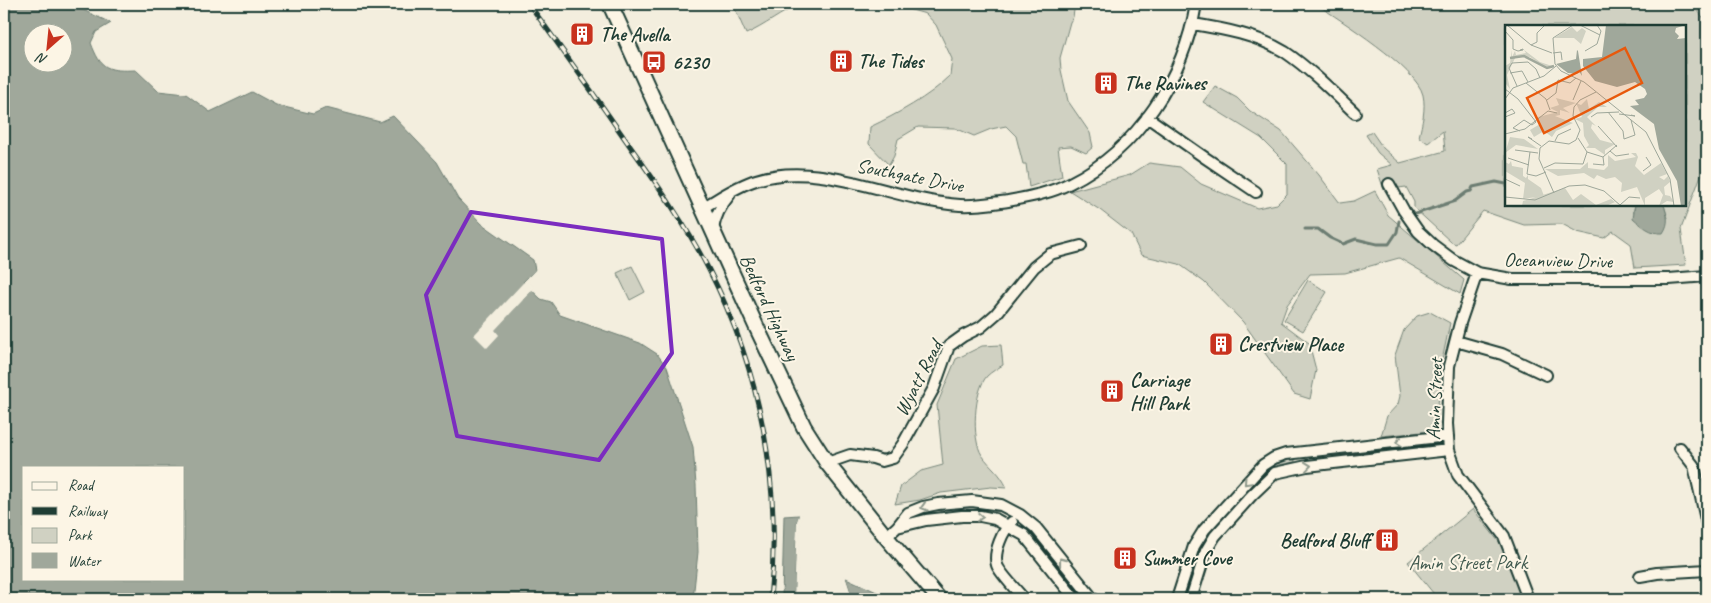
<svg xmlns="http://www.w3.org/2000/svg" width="1711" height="603" font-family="Caveat,sans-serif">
<rect width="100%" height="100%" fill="#f3eede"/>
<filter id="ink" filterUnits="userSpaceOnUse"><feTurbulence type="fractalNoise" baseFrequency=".02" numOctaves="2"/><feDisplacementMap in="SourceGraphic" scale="10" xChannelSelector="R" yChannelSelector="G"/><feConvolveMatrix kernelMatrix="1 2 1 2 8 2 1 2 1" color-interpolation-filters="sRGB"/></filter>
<g filter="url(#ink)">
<path fill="#d0d1c2" stroke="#78877b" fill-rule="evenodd" d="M733,4H801C781,12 765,26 746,34Z
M890,4H1075L1073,17L1070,22L1060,58L1061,70L1068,101L1090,133L1093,147L1086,153L1071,146L1058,147L1062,176L1029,187L1026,164H1023L1016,136L1006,126L991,129L974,136L955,128L918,127L898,139L894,156L889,165L869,144L870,127C897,114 929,97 950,76L952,59L936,25L926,14Z
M1316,4H1692L1707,22V159L1681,229L1686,265L1635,268L1631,244L1613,231L1604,238L1577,232L1562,224L1524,225L1483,211L1456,244L1451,242L1414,208V202L1406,187L1384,190L1377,169L1392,165L1378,153L1366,135L1372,132L1383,148L1400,163L1445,151L1443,131L1428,143L1419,137C1422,123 1426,109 1423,95C1417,68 1340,20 1316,4ZM1506,26H1685V205H1664L1668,218L1633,212L1635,205H1506Z
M1215,86L1237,98L1250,111L1281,131L1319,175L1340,203L1354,201L1375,191L1388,215L1464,280L1460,294L1399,258L1345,273L1310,274L1287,305L1281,322L1309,343L1316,370L1310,399L1294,394L1243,322L1204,282L1179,264L1141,255L1131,234L1100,210L1070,191L1130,175L1149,163L1180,167L1201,184L1257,208L1277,204L1287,194V164L1261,138L1203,102Z
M632,266L645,292L630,300L617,273Z
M1308,280L1327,292L1303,331L1284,320Z
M1430,312L1450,323L1441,365L1437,420L1431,431L1381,436L1387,416L1398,404L1400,396L1395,355L1404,330L1417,316Z
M1001,345L1003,365C998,368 991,372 987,376C974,390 971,439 982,455C991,468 1000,472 1007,488L991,487L941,493L920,500L895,504L901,486L921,471L943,465L937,405L956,359L982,346Z
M1436,441L1438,443L1436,446L1318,460L1317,458L1350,452Z
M1286,459L1295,460V462L1278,465L1263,477L1205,538L1207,531L1267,467Z
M967,505L1000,510L999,512C968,507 937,512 907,520L921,512Z
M1473,509L1499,542L1506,555L1522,599H1438L1408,562Z
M1026,525L1028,526L1087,599H1082L1024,530L1023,526Z
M1194,555H1196L1191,582L1186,597H1184Z"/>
<path fill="#a0a89b" stroke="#6c7d72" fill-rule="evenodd" d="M4,4H70L111,23L96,32L91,43C101,70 108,71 136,70L158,91L186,94L210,112L252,92L276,105L313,114L326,108L380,122L393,116L437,162L458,199L482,224L533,260L535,270L523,282L541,299L551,302L560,315L640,343L657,354L667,367L693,447L696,485L698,552L693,599H4ZM32,32H62V62H32ZM24,467H184V579H24Z
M1635,205H1664C1667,216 1670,222 1663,233C1651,234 1642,226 1633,218Z
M799,515L797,521L794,599H782L784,516Z
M846,578L881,594L886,599H836H849L852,597Z"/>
<path fill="#f3eede" d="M537,268V271L527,281L534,288L495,330L499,335L487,348L474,335Z
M799,515H802L800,522L796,599H794L797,521Z
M845,576L852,597L849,599H834L835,597L840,596L849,595L843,579Z"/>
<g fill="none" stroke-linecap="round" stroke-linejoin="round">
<path stroke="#6c7d72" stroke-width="3" d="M1415,214L1455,201L1467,192L1471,191L1473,187L1496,182L1506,184
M1305,229H1318L1330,238L1343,244L1356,239L1377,244H1389L1397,232L1399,221"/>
<g stroke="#1f3d34" stroke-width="14">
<path id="minor" d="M1193,24C1224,29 1257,35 1285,52C1310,69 1333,92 1355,113
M1147,117L1204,157L1256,192
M1389,184L1404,211L1418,231L1433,245L1453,260L1477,273L1512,279H1669L1707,276
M702,208C720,198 736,186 756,180C822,159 893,201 960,205C976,206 993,203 1008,201C1029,197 1051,193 1070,183C1138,149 1184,77 1196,4
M713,229C715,215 721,205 730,194
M1477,273L1460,323L1449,366L1447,424L1449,450L1458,475L1504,536L1528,599
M1456,341L1502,354L1546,375
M1680,448L1694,466L1707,524
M827,463L850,455L873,458L882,461L893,458L903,444L934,388L949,346L963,336L981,327L996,314L1034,267L1050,254L1081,246
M1012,522C1003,530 993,552 997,565C999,572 1018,592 1024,599
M897,527L926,520L962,516H980L995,519L1024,535L1075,599
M886,537L897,527L908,513L923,507L938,504L972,501L1001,505L1020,515L1036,528L1093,599
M1640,576L1657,573L1707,570
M1177,599L1194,546L1204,530L1263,465L1274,458L1286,454L1448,436
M1191,599L1206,551L1215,536L1252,495L1275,473L1307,466L1449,450"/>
</g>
<g stroke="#1f3d34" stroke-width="18">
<path id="major" d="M610,4L756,326L804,427L827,463L886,537L939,599"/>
</g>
<use href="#minor" stroke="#fcf5e5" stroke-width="10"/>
<use href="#major" stroke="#fcf5e5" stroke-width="14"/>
<g stroke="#1f3d34" stroke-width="5">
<path id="rail" d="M529,4C564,52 598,100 632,149C660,188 687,227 709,270C761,371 782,486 770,599"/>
</g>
<use href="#rail" stroke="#fcf5e5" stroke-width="3" stroke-dasharray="9" stroke-linecap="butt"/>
</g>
<defs><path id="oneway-chevron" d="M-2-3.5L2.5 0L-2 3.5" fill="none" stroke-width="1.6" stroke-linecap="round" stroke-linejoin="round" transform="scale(1.25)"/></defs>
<g stroke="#8e998c">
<use href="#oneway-chevron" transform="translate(1399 442) rotate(174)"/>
<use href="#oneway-chevron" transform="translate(1308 466) rotate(-7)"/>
<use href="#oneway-chevron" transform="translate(1247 482) rotate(133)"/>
<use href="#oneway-chevron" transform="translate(924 507) rotate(163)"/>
<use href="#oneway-chevron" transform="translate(980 517) rotate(5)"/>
<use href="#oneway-chevron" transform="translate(1062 561) rotate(-128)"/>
</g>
</g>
<path fill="none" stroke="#7b2cbf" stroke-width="4" stroke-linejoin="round" d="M471,212L662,239L672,353L599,460L457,436L426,295Z"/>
<defs>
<g id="building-square" transform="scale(1.25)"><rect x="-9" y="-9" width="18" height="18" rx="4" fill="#c8321e" stroke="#fcf5e5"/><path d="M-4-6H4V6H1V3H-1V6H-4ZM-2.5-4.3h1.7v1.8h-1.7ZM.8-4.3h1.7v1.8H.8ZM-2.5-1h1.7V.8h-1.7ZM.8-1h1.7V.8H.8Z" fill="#fff"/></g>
<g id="bus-square" transform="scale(1.25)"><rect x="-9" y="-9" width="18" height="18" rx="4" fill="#c8321e" stroke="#fcf5e5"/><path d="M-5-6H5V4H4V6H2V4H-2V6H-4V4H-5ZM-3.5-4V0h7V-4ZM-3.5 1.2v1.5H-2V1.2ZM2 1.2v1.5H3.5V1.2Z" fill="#fff"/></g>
</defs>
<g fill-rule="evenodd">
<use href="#building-square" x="582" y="34"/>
<use href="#building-square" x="841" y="61"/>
<use href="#bus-square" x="654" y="62"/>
<use href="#building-square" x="1106" y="83"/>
<use href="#building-square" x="1221" y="344"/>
<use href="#building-square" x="1112" y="391"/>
<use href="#building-square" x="1387" y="540"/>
<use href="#building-square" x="1125" y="558"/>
</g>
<g text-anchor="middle" stroke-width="4" stroke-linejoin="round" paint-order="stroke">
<g font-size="20" font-weight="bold" fill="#1f3d34" stroke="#fcf5e5" text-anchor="start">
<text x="600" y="41">The Avella</text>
<text x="858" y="68">The Tides</text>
<text x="672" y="69">6230</text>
<text x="1124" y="90">The Ravines</text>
<text x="1238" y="351">Crestview Place</text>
<text x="1130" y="387">Carriage<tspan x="1130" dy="23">Hill Park</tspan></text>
<text x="1370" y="547" text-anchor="end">Bedford Bluff</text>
<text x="1142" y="565">Summer Cove</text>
</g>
<g font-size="20" fill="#1f3d34" stroke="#fcf5e5">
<text transform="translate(910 175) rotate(11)" y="7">Southgate Drive</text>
<text transform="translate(1558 260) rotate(1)" y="7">Oceanview Drive</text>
<text transform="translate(770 307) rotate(65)" y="7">Bedford Highway</text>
<text transform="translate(918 378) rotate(-63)" y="7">Wyatt Road</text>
<text transform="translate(1434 399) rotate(-88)" y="7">Amin Street</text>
</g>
<g font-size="20" fill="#425b50" stroke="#fcf5e5">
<text x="1468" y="569">Amin Street Park</text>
</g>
</g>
<g transform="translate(1505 25)">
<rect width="181" height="181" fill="#f3eede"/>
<path d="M67,2L72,7L77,3L81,6L76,19L69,13H49ZM7,25V32L10,26L11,30L21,28L19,25L35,37L47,41L41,43L25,32L11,31L2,50L5,64L1,59L0,41L5,38ZM51,73L71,78L58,83L65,88L55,85V90L50,91L68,98L51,106L47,112L39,106L29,112L25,105L35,99L33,92L53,87L45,83L54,80ZM82,74L84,84L94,77L102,82H93L82,92L91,101L87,99L86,103L95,115L110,119L100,125V130L90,123H81L84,120L79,111L78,98L70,94L77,92L71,78L76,80ZM5,112L19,114L33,124L11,120L0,128ZM126,128H131L133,132L130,141L139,150L156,138L162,149L154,152L159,155L163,151L165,157L159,162L160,170L165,171L169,177L162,176L154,181L158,170L154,164L140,173V181L132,162L116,167L117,158L110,152L101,154L92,150L89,154L79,148L53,151L40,144H75L83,137V143L99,145L103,141V130L110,136L131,132ZM6,136L7,141L18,143V151L21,153L23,150V154L36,163L39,171L18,174L20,158L0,146V137L4,139ZM60,163L68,175L76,169L91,180L106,174L110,177L101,181H17L18,176Z" fill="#d0d1c2"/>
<path d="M101,0H181L171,3L170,7L174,11L172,14L181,13V181H176L172,156L154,124L149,99L125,81L134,80L130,75L139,73L142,69L140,64L130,57L112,62L90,56L78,41V34L97,32ZM72,25L73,26L77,51L74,46L72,49L63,48L51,39L71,34Z" fill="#a0a89b"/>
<path fill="none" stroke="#a0a89b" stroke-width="2.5" d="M5,33L19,31L42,43L49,41"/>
<path fill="none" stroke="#9ea79a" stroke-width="1" d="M2,0L26,20L47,28M68,0L48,13L50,39L56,46L79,57L141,107L165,154L169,181M75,0L95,10M0,6L8,15V24L13,26L18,25V24L15,25M26,20L32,17V8L40,0M80,26L92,19L96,6L92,0M48,28L56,27L57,35M5,48L17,46L23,57M21,58L41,74L45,85M12,61L4,43L7,38L23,37L31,44L35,53M0,64L13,74L31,97L27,100L19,95L8,103L15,106M0,74L8,63L39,51L51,41M42,75L51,68L53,55L65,58L71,53M68,75L76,56M103,87L118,106L119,114L130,110L126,95M0,88L7,84L10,88L0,92M114,89L130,91L126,90M86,92L92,88L114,87M93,101L112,122M0,109L20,104L43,86L52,88M27,114L23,112L36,121M50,116L53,110L66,104M10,125L33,128M105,126L111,131L124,129M25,127L22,149L31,151L41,147M82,127L98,132L112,120M3,133L24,140M88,139L99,140L98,132M39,143L50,138L78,139L82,127L73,113M138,146L146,140L141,132M0,154L15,161M49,168L34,134L35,123L44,116L64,119L71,115L75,105L68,91L69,82L75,75L91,67M0,172L30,175L64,161L80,160L99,166L116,181M115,180L124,172L135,173"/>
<path fill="#e8590c" fill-opacity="0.15" stroke="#e8590c" stroke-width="2.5" d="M120,23L137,58L39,108L22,73Z"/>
<rect width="181" height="181" fill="none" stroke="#1f3d34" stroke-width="2.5"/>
</g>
<rect width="1711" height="603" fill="none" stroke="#fcf5e5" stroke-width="20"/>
<rect x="10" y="10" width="1691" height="583" fill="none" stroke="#1f3d34" stroke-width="2" filter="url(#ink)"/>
<rect x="22" y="466" width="162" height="115" fill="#fcf5e5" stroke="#a4ab9e"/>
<rect x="32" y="482" width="25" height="8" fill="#fcf5e5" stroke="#a4ab9e"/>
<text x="68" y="490" font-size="15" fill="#1f3d34">Road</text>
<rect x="32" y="507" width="25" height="8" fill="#1f3d34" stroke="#a4ab9e"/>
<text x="68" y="516" font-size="15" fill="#1f3d34">Railway</text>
<rect x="32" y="528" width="25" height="15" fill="#d0d1c2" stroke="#a4ab9e"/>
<text x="68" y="540" font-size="15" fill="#1f3d34">Park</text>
<rect x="32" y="553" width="25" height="15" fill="#a0a89b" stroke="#a4ab9e"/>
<text x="68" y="566" font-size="15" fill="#1f3d34">Water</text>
<g transform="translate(48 48) rotate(207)"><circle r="24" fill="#fcf5e5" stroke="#a4ab9e"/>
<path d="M0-4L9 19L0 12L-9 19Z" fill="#c8321e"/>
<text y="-8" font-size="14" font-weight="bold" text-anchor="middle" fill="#1f3d34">N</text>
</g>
</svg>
